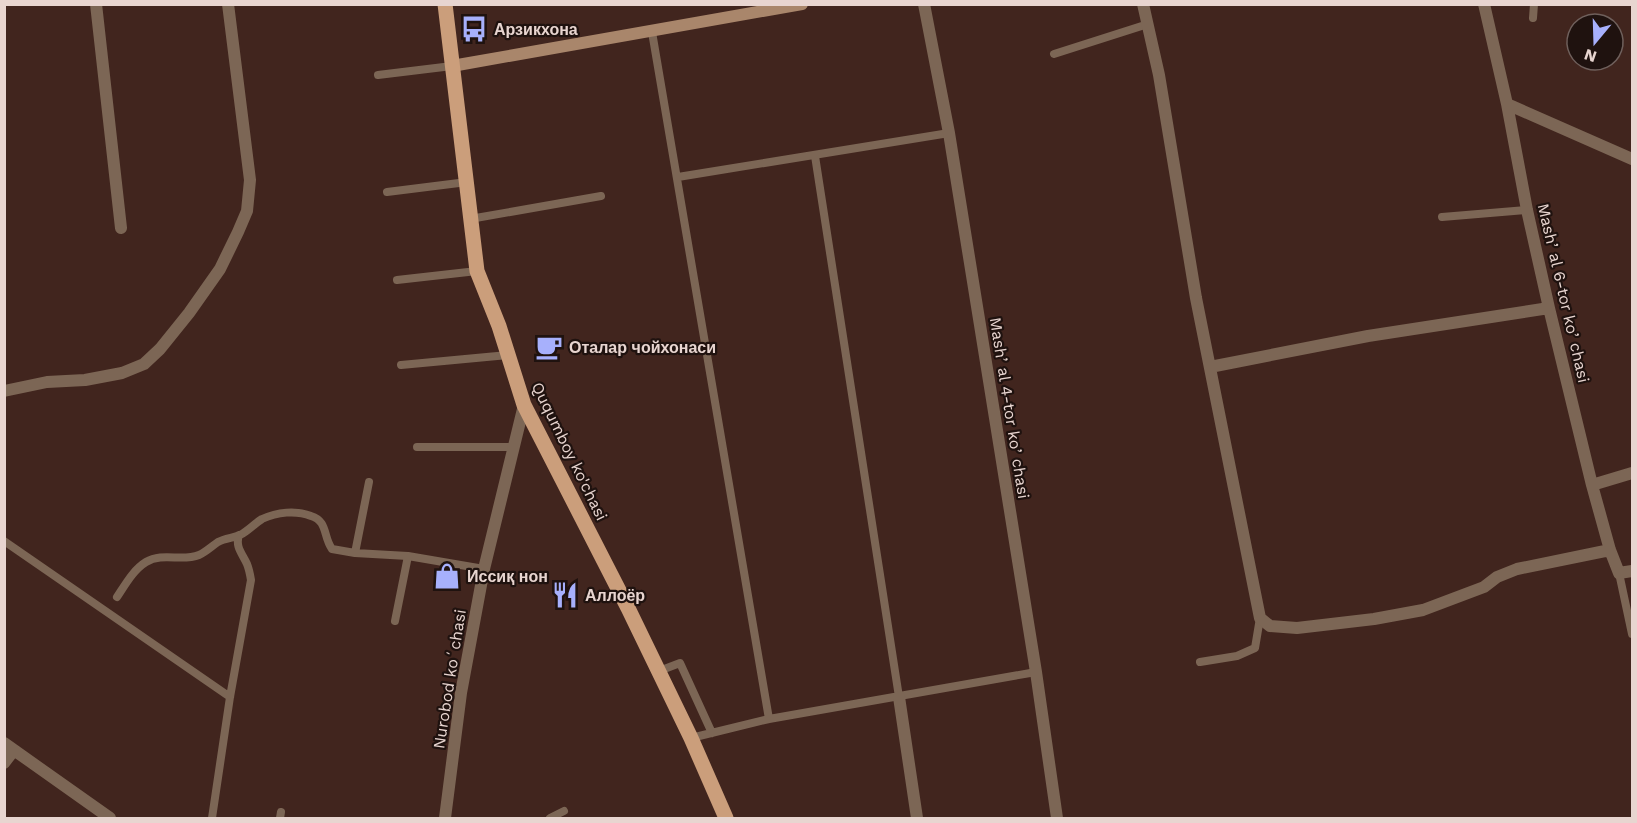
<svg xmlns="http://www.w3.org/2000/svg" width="1637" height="823" font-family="'Work Sans',sans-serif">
<rect width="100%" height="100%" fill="#41251e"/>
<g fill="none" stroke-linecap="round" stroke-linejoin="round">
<path stroke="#7c6655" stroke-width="8" d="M1533,18L1534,4
M652,32L769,719
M1054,54L1148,24
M378,75L452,66
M815,156L899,697
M678,177L949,133
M387,192L467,182
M1442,217L1527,210
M470,219L601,196
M397,280L477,271
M401,365L508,355
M417,447H514
M4,541L230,697
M355,553L408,556L395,621
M408,556L484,569
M1619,573L1632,634
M117,597C125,585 133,570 146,562C163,552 182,562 199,555C206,552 212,546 218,542C225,538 233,538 240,535C248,531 254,524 262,519C277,512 296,510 311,516C328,521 323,537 332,549L355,553L369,482
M1200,662L1237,656L1255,648L1260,618
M659,671L680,663L712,733
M691,738L769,719L1036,672
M212,818L230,697L251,580C250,574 249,569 247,564C242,553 235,547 239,535
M280,818L281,812
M550,818L564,811"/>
<path stroke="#7c6655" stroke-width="12" d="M96,4L121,228
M924,4L949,133L1036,672L1057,818
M1143,4L1159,75L1196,298L1260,618L1270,626L1297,628L1374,619L1423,610L1484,587L1497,577L1517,569L1610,550
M1484,4L1507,104L1527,210L1549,308L1592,485L1610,550L1619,573L1632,571
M1507,104L1632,159
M1210,367L1368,336L1549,308
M4,391L47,382L85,380L122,373L144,364L160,349L189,313L220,269L238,232L247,211L250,180L228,4
M1592,485L1632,473
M899,697L917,818
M4,743L110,818
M4,763L14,750
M445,818L461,693L484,569L524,405"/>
<path stroke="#a9866b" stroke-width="12" d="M452,66L802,4"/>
<path stroke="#cb9e7b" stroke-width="15" d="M445,4L477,271L499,326L524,405L628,608L691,738L726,818"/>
</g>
<defs>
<g id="bus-bare" transform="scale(2.07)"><path d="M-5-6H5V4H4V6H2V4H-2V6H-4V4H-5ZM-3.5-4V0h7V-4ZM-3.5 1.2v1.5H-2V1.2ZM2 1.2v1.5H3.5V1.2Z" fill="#a7b0fc" stroke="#1f120f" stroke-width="2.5" paint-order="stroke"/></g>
<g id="cafe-bare" transform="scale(2.07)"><path d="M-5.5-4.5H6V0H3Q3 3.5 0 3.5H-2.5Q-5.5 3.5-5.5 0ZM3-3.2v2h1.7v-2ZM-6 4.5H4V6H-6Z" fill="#a7b0fc" stroke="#1f120f" stroke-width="2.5" paint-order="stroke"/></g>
<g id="shop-bare" transform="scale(2.07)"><path d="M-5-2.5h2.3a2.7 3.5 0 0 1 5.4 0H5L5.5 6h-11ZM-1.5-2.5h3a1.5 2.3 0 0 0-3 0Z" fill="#a7b0fc" stroke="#1f120f" stroke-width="2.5" paint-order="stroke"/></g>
<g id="restaurant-bare" transform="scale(2.07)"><path d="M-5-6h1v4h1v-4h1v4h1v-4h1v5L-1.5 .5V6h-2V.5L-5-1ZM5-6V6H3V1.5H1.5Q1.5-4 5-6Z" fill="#a7b0fc" stroke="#1f120f" stroke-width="2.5" paint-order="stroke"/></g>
</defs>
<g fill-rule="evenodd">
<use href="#bus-bare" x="474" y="29"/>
<use href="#cafe-bare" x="549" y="347"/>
<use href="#shop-bare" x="447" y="576"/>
<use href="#restaurant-bare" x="565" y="595"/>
</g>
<g text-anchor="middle" stroke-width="4.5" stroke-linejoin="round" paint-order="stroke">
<g font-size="16" font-weight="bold" fill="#e8d5d0" stroke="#1f120f" text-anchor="start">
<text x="494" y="35">Арзикхона</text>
<text x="569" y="353">Оталар чойхонаси</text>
<text x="467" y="582">Иссиқ нон</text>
<text x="585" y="601">Аллоёр</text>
</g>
<g font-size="16" fill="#e8d5d0" stroke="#1f120f">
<text transform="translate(1564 293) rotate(77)" y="6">Mashʼal 6-tor koʼchasi</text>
<text transform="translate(1010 408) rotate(81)" y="6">Mashʼal 4-tor koʼchasi</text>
<text transform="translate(570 451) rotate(64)" y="6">Ququmboy ko'chasi</text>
<text transform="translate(449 679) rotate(-81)" y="6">Nurobod koʻchasi</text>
</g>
</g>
<rect width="1637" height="823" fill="none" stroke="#e8d5d0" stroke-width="12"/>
<g transform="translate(1595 42) rotate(199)"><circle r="28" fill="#1f120f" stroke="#6f605c" stroke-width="1.5"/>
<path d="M0-4.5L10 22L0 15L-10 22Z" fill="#a7b0fc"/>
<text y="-9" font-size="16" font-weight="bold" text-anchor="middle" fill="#e8d5d0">N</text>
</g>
</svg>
